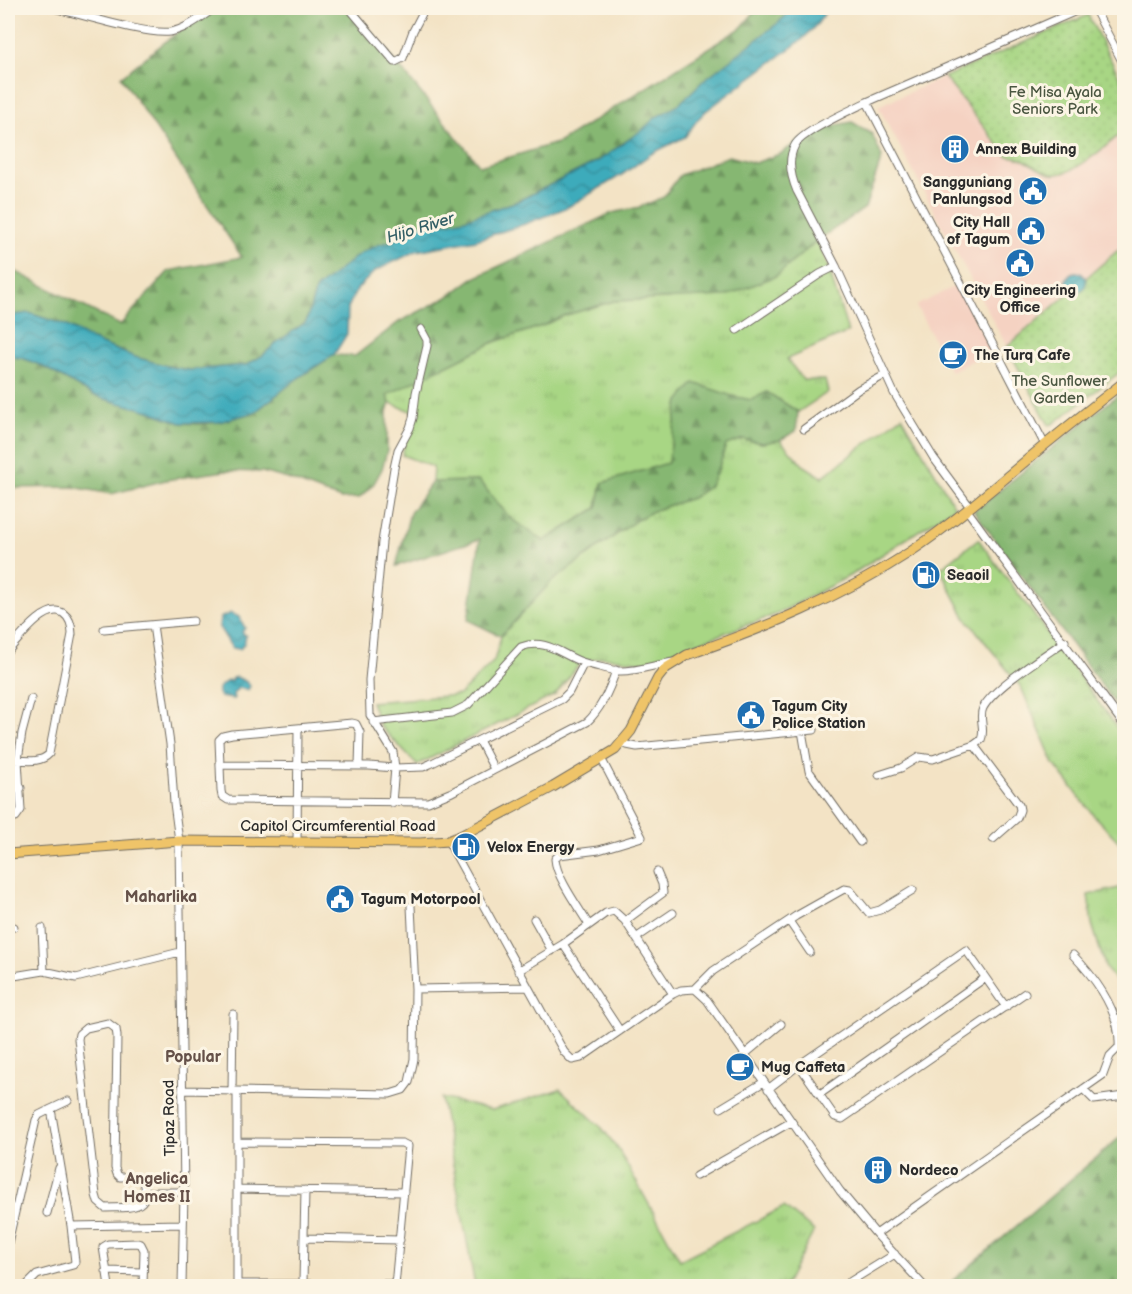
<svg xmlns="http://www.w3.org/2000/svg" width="1132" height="1294" font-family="'Balsamiq Sans',sans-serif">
<defs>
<pattern id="grass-tufts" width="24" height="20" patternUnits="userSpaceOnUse" patternTransform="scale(1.5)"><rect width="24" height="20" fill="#a8d684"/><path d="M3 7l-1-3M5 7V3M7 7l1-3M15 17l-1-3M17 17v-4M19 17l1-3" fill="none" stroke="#91b872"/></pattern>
<pattern id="forest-firs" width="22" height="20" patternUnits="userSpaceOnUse" patternTransform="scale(1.5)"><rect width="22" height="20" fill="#86b772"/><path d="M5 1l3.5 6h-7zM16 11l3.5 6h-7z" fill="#6e955e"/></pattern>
<pattern id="park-dots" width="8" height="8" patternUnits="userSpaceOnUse" patternTransform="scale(1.5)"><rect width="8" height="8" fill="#a8d684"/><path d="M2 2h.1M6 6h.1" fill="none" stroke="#91b872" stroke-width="1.8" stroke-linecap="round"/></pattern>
<pattern id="water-waves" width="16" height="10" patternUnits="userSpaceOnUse" patternTransform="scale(1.5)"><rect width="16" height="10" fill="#3cabbb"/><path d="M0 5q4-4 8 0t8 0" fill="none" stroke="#338b98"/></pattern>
</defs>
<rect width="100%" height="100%" fill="#fcf5e5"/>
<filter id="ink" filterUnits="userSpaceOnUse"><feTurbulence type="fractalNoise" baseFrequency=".0167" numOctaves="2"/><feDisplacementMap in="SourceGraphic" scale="12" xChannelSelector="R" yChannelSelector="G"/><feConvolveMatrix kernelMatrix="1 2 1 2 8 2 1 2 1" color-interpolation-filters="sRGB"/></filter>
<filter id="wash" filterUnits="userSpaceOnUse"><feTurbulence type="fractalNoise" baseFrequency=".008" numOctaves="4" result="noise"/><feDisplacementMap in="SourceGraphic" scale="24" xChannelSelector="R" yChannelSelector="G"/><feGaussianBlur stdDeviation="1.35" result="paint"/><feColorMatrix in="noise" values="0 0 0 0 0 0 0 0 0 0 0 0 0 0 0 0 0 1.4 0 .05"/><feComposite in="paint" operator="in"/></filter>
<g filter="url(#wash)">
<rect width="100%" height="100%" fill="#f3e3c5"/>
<path fill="#f5d2c2" d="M944,77L1007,156L1027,160L1043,170L1067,173L1124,131V245L1085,279L1079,273L1068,276L1067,278L1069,289L1071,291L1007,347L878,106Z
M957,285L991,351L951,372L916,306Z"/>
<path fill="url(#grass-tufts)" stroke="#6a8058" stroke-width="1.5" d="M818,240L830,273L848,332L787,359L803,380H825L828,392L798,412L767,392L751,400L732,396L679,401L668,463L602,483L597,508L544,541L511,519L479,481L432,482L433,467L402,455L413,412L390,403L386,395L494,342L545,325L563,316L614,301L669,299L776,276Z
M902,416L955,507L851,575L777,614L645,662L602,657L581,662L555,695L417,765L380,726L371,702L459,695L494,661L501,636L551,582L638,519L655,510L673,504L718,470L725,445L743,439L762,443L780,440L803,465L822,477Z
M978,539L1124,737V847L1095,817L1054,764L1021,687L965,617L940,569Z
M1124,887V990L1106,969L1092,924L1088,895Z
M560,1089L602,1128L618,1149L680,1260L784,1207L814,1231L785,1286H475L441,1098L492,1110Z"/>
<path fill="url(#forest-firs)" stroke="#58714e" stroke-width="1.5" d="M208,8H352L480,166L560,142L741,28L758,8H794L779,23L704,80L677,106L656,117L642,130L598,161L518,201L466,219L447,223L428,222L410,229L396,240L378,245L316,289L306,322L276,343L262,356L246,365L190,370L171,367L135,357L99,343L65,325L29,313L8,316V271L11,269L120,325L169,271L242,257L121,77Z
M852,122L872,134L882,157L865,208L818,240L776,276L726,296L614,301L563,316L545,325L494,342L387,395L390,403L387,412V451L382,469L373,485L359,498L341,499L288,479L262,472L225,471L204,474L166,480L111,494L73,487L8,488V356L25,359L42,366L93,395L146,410L181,423L200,424L219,422L255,412L298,378L334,355L355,356L399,322L449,296L472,279L612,213L640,207L664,197L680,175L729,156L755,163L780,154L802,139L826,127Z
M694,383L732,396L751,400L767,392L798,412L796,431L780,440L762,443L743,439L726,445L718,470L709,487L692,498L655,510L638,519L551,582L501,636L468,620L480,539L396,566L410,513L432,482L479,481L511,519L544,541L597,508L602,483L668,463L679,401Z
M1124,390V716L974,511Z
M1124,1134V1286H956L951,1282Z"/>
<path fill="url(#park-dots)" stroke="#6a8058" stroke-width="1.5" d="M1088,15L1124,86V131C1109,143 1071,179 1051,174C1034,169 1027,157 1007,156L944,77Z
M1124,245V369L1053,424L1049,425L1007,347L1071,291L1078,292L1083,290L1085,279Z"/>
<path fill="url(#water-waves)" stroke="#346b73" stroke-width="1.5" d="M794,8H828L818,23L803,39L706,111L698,119L685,137L651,154L623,174L568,207L525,224L476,240L416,251L375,271L358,288L353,297L348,308L347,334L334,355L298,378L255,412L219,422L181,423L146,410L111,401L93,395L42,366L25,359L8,356V316L29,313L65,325L99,343L135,357L171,367L190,370L246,365L262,356L276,343L306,322L316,289L361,253L378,245L395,240L410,229L428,222L447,223L465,219L518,201L598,161L642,130L656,117L677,106L704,80L778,23Z
M1066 282a10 10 0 1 1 20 0a10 10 0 1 1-20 0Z
M231,613L239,617L245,628L242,632L246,636L244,644L240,649L232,648L219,627L220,618Z
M236,677L245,681L250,686L248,690L238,688L233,694L234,699L220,697L218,693V688L228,680L231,682L232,678Z"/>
</g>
<g filter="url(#ink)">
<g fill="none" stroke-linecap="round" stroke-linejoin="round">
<g stroke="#716b61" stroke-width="9">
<path id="minor" d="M54,8C80,14 146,35 170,32C187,29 201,17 215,8
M349,8L395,62L403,58L413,31L425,8
M1094,8L1124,65
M867,102C851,110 803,131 795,145C787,160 791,177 797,191L836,266L894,393L933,457L970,507
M421,329L427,340V346L416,393L413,418L410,428L398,450L394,468L382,542L369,680L370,715L393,752L395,768L423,767L430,764L562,699L569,692L584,663
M737,330L820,274L836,266
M804,429L859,389L885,375
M1045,445L867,102L1083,8
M967,510L1124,725
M153,625L170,744L174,803L179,841L184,1192L182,1286
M104,629L193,621
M8,651C19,639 46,602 63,613C70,618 72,626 72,634L49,754C39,765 21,759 8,760
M373,722L452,713L468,705L521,647C546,638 560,654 582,662C590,665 611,670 619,671C636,672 657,664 674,662
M802,731L809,771L860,842
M479,740L494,769
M623,742L627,745L637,747L814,730
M974,745L1019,805L1020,810L1017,818L993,839
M220,765L369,766L395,768L392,803
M359,766L360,732L356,724L352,723L232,734L223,736L219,740L221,791L222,796L228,800L428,802L452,792L587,722C601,709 610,689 616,670
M879,775L901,768L919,757L933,759L974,745L981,740C986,729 978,718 983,708C994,687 1044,656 1065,641
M8,789L21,788
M8,817H16L21,810L18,760L22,733L31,699
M448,841L564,1052L572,1060L581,1058L673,994L681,990L695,989L707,1000L840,1191L876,1234L924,1286
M297,843L298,728
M534,919L552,951
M625,921L663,893L662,884L657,872
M789,921L810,952
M589,925C579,908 556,877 555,859L559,855L599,850L642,837L602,760
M8,928L14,927
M42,928L44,971
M636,938L673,913
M563,944L620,1031
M518,971L563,944L606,913L614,911L625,921L673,994
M8,977L44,971L76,978L180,952
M415,989L527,987
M695,989L713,971L796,916L844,889L850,890L869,913L880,910L913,890
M1115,1020L1124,1017
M108,1023L116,1029L117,1036L115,1168L117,1174L120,1177H137L142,1179C154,1212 128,1207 105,1208L98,1202L96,1195L78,1039L79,1034L86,1028Z
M744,1055L781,1024
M799,1065L835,1117L842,1119L1025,993
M768,1089L799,1065L966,950L1006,1007
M1083,1089L1094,1100L1124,1096
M182,1090L390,1094L403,1090L409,1082L414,1059L415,989L411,906
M232,1092L233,1014
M237,1092V1286
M820,1094L985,978
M721,1108L764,1082
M51,1109L68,1101
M238,1142L402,1143L408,1146L395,1286
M696,1176L791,1122
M238,1189L404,1192
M145,1192H184
M47,1213L59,1168
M876,1234L1103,1075L1110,1056L1119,1047C1121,1012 1096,979 1073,955
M305,1238L400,1240
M8,1243L36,1120L39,1115L51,1109L71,1226
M106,1271L143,1272
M303,1283L305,1190
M237,1284H395
M26,1286L37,1275L73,1265L75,1262L71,1226L183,1224
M109,1286L103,1247L108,1244L137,1243L141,1244L144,1250L143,1286
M843,1286L895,1254"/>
</g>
<g stroke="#716b61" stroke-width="11">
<path id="major" d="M8,854L179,841L420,843L448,841L460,836L553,787L615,750L631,731L658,678L666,668L687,655C765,628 841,597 910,552C952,524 990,491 1028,459C1060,432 1092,407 1124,382"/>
</g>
<use href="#minor" stroke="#fff" stroke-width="7"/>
<use href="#major" stroke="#efc469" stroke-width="9"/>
</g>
</g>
<defs>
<g id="building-disc" transform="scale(1.5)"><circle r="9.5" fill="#1f6fb2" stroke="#fcf5e5"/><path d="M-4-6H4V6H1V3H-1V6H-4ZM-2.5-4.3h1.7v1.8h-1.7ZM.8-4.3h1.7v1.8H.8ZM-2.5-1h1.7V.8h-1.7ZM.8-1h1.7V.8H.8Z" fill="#fff"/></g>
<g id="civic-disc" transform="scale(1.5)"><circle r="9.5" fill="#1f6fb2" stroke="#fcf5e5"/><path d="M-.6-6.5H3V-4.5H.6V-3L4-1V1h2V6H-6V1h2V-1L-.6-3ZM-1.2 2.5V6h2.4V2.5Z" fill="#fff"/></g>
<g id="cafe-disc" transform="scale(1.5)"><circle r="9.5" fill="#1f6fb2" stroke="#fcf5e5"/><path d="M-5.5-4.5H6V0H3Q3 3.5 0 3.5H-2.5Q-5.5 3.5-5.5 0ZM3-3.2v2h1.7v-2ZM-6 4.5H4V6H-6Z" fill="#fff"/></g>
<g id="fuel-disc" transform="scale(1.5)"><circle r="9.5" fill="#1f6fb2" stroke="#fcf5e5"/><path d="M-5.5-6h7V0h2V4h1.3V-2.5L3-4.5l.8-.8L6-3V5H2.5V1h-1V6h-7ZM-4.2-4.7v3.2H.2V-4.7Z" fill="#fff"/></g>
</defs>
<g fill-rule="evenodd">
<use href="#building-disc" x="955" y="149"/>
<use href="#civic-disc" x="1033" y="191"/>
<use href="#civic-disc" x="1031" y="231"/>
<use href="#civic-disc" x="1020" y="263"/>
<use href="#cafe-disc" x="953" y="355"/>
<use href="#fuel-disc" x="926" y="575"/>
<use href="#civic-disc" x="751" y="715"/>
<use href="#fuel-disc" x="466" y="847"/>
<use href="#civic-disc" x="340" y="899"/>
<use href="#cafe-disc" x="740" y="1067"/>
<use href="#building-disc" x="878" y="1170"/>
</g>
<g text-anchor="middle" stroke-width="6" stroke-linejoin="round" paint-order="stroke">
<g font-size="15" fill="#4a5641" stroke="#fcf5e5">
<text x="1055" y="97">Fe Misa Ayala<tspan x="1055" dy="17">Seniors Park</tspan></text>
<text x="1059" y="386">The Sunflower<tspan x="1059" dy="17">Garden</tspan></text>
</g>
<g font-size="15" font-weight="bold" fill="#2b2b2b" stroke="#fcf5e5" text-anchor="start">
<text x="976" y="154">Annex Building</text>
<text x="1012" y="187" text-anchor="end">Sangguniang<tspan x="1012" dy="17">Panlungsod</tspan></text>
<text x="1010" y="227" text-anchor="end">City Hall<tspan x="1010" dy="17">of Tagum</tspan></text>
<text x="1020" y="295" text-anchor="middle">City Engineering<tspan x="1020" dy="17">Office</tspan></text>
<text x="974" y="360">The Turq Cafe</text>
<text x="947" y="580">Seaoil</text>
<text x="772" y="711">Tagum City<tspan x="772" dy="17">Police Station</tspan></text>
<text x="487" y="852">Velox Energy</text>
<text x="361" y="904">Tagum Motorpool</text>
<text x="761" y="1072">Mug Caffeta</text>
<text x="899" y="1175">Nordeco</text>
</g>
<g font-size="15" fill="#2b2b2b" stroke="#fcf5e5">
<text x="338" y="831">Capitol Circumferential Road</text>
<text transform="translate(169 1118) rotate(-91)" y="5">Tipaz Road</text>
</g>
<g font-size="16" font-style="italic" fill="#325e65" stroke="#fcf5e5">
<text transform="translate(420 227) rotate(-17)" y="6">Hijo River</text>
</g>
<g font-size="16" font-weight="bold" fill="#655149" stroke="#fcf5e5">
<text x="161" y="902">Maharlika</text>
<text x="193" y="1062">Popular</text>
<text x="157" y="1184">Angelica<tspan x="157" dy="18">Homes II</tspan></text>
</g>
</g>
<rect width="1132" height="1294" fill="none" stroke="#fcf5e5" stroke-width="30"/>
</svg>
